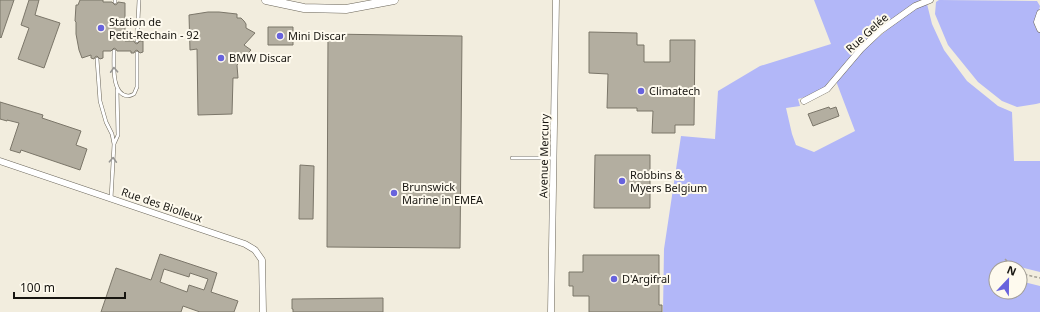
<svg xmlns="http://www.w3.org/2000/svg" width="1040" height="312" font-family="'Noto Sans',sans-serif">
<rect width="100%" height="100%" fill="#f2edde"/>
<path fill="#b2b7f8" d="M814,0H924L913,4L863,44L832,80L819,93L798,99L800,106L786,108L792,134L796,145L814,152L855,131L836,81L863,50L899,20L914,9L927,4L932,24L944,50L967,81L998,106L1012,112L1014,161H1040V272L1020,267L996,268V292H1020V281L1040,286V312H663L664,249L681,136L715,139L718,91L760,66L831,44Z
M939,0L1037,1L1040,6L1035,27L1040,33V103L1036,104L1017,107L1002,101L978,82L948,45L935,14L936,2Z"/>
<path fill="#b3aea0" stroke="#7b7669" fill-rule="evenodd" d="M0,0H14L1,38L0,37Z
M29,0H39L35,15L60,23L44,68L18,59L29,28L21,25Z
M80,0H103V2H112L115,5L117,4L118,2L125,3V41H134L135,43L137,44L140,41H143V52L140,53L137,50L135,51L134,53H131V51H117L116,49L114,48L111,51H103V58L100,59L97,56L95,57L94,59L91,58V55L82,58L79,50L76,34V22L75,21L76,5H78Z
M208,12H219L237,14V18H241L244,21L246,24V28L255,33L244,45L251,50L237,65L238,78H233L232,114L198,115L197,49L190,50L189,15Z
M268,27H293V45H268Z
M589,32L637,33V45H644V62H670V40H695L694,125H675V133H652L653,111H637V108H607L608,74L589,73Z
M328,34L462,36L460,248L327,247Z
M0,102L43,115L42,118L81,131L76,145L87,149L80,170L21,150L20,153L10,150L19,123L7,120V121L0,119Z
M829,107L830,109L836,107L839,116L813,126L808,114Z
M595,155H650V208H594Z
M300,165L314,166L313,219H299Z
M160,254L217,273L211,292L238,301L234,312H200L183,306L181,312H101L116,268L151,280ZM164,269L189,277L190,273L208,279L204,290L189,285L187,292L160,282Z
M583,255H659V305H662V312H589V296H573V286H569V272H583Z
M383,298V312H293V309H292V299Z"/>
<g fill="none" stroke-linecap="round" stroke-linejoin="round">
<g stroke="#6b665a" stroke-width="4">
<path id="service" d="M115,2V0
M137,41L139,0
M114,51C114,63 111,95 128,96C130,96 132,95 134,94L137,87V53
M97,59L100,101L106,122L112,134L114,144L111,199
M114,144L118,135L117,90
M512,158H554"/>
</g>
<g stroke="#6b665a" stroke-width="7">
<path id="minor" d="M1040,13L1037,22L1040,29
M804,101L827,89L861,49L880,31L915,6L930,0
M0,161L245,244L255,250L262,260L263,312
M551,312L556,0"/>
</g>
<g stroke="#6b665a" stroke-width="9">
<path id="tertiary" d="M266,0L304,8L346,9L394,0"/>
</g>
<path stroke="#a5a196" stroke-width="1.5" stroke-dasharray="3 2" stroke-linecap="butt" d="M1005,259L1014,268
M1020,272L1027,275L1040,278"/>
<use href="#service" stroke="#fff" stroke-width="3"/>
<use href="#minor" stroke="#fff" stroke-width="6"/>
<use href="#tertiary" stroke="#fff" stroke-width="8"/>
</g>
<defs><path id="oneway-chevron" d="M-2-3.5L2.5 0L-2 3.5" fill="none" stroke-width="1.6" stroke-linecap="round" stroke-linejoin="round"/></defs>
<g stroke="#979693">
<use href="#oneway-chevron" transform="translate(114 70) rotate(-93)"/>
<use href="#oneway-chevron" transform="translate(113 160) rotate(-87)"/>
</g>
<g fill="#6863dd" stroke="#fefaee" stroke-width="1.5">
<circle cx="101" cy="28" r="4"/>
<circle cx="280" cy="36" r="4"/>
<circle cx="221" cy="58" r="4"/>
<circle cx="641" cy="91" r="4"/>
<circle cx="622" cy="181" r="4"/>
<circle cx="394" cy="193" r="4"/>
<circle cx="614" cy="279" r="4"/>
</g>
<g text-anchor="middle" stroke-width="4" stroke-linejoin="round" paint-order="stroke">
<g font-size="11" fill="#171510" stroke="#fefaee" text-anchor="start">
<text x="109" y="26">Station de<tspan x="109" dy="13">Petit-Rechain - 92</tspan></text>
<text x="288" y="40">Mini Discar</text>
<text x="229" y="62">BMW Discar</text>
<text x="649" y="95">Climatech</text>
<text x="630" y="179">Robbins &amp;<tspan x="630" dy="13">Myers Belgium</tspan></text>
<text x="402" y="191">Brunswick<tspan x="402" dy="13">Marine in EMEA</tspan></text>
<text x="622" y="283">D'Argifral</text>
</g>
<g font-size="11" fill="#171510" stroke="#fefaee">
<text transform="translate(867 33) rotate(-42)" y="4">Rue Gelée</text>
<text transform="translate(544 156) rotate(-89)" y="4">Avenue Mercury</text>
<text transform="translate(162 205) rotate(19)" y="4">Rue des Biolleux</text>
</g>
</g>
<g transform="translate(1008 280) rotate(22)"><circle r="19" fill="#fefaee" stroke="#a29e95"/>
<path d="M0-3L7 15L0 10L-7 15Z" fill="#6863dd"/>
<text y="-6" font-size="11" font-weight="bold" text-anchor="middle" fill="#171510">N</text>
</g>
<path d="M14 292v6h111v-6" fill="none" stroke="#171510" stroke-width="2"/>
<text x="20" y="292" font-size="12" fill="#171510" stroke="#fefaee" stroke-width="3" paint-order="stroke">100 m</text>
</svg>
